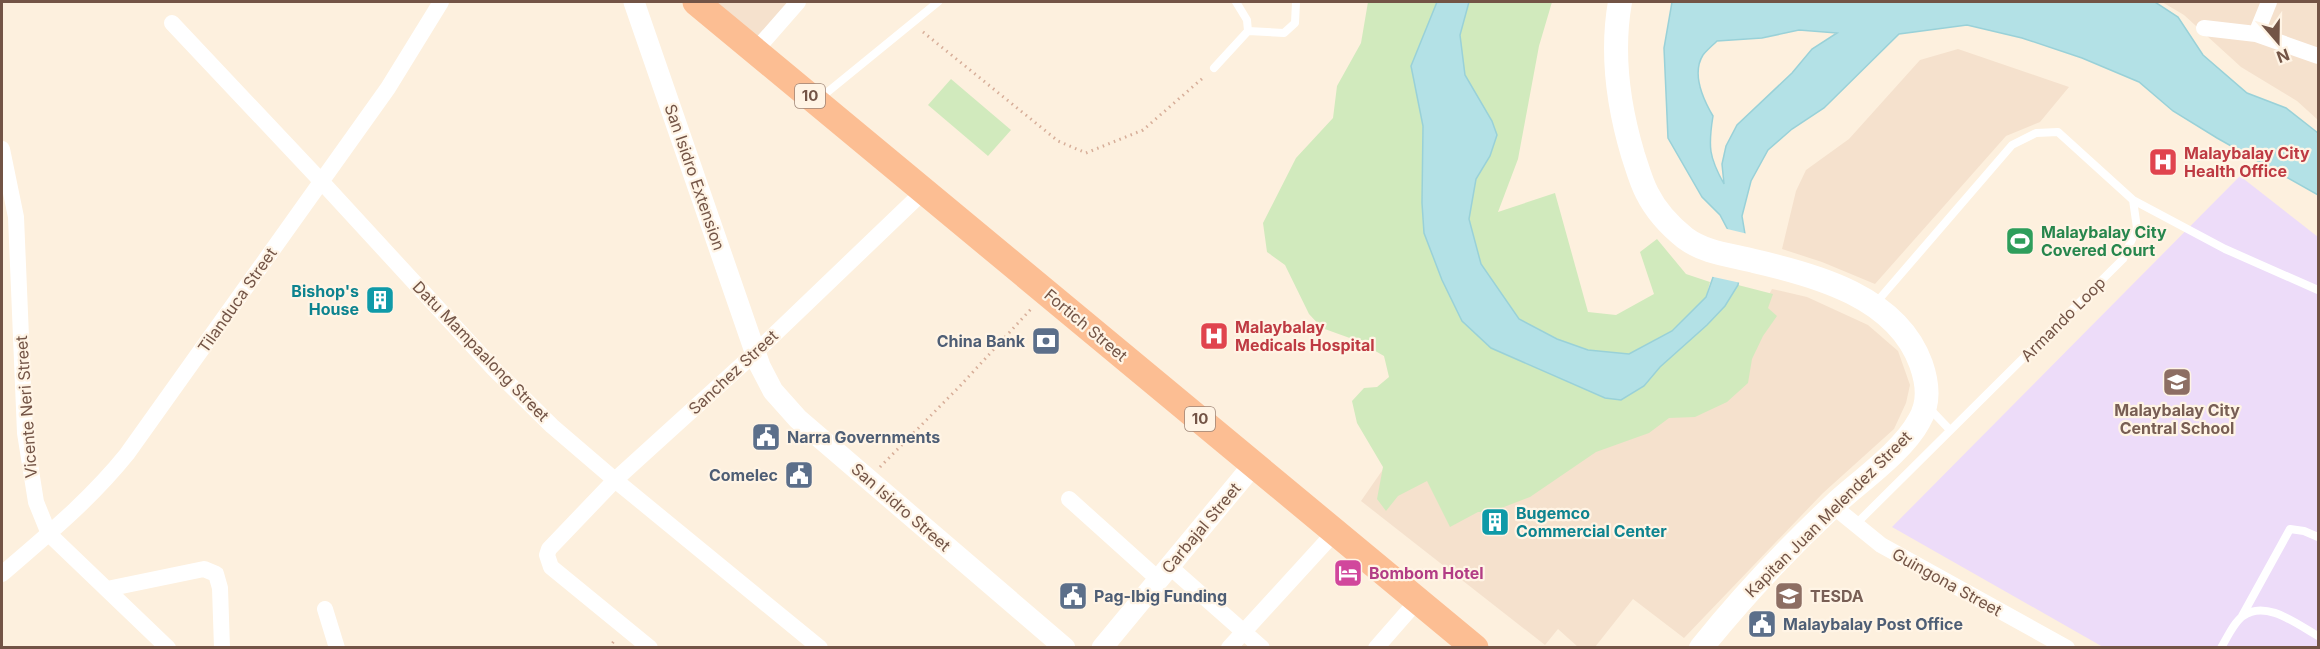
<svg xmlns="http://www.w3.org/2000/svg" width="2320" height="649" font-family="Inter,sans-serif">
<rect width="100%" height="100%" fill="#fdf0de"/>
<path fill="#f5e1cd" d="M696,2H798L755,51Z
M2162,2H2318V120L2297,101L2241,67L2184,15Z
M1958,49L2069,87L2040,122L2006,136L1875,284L1822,262L1782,249L1796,191L1806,170L1849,139L1920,60Z
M1772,289L1807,297L1868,325L1898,351L1910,385L1906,403L1894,429L1823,493L1684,638L1633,599L1595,647H1578L1558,629L1545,645L1361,501L1448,376L1758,315Z"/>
<path fill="#eddcf9" d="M2240,176L2318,237V647H2103L1892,527Z"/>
<path fill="#d1eabd" d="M1368,2H1437L1411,66L1423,126L1422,203L1442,280L1462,321L1491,348L1605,398L1621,400L1644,386L1660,367L1707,325L1725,306L1738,285L1773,294L1768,308L1777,316L1763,336L1752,359L1748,383L1727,402L1695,417L1669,418L1649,433L1596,452L1530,497L1491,512H1478L1450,527L1427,481L1398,496L1386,511L1377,499L1383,467L1357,423L1352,401L1364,388L1377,387L1389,377L1384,356L1358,341L1322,328L1309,314L1285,265L1267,252L1263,223L1296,158L1333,118L1337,86L1361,43Z
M1469,2H1552L1539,46L1518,159L1498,212L1555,193L1588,312L1616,315L1654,294L1640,252L1657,239L1686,274L1710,282L1706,297L1672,331L1629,354L1588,350L1557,339L1519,319L1481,264L1469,219L1476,178L1490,156L1492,121L1465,75L1460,35Z
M951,79L1011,130L988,156L928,105Z"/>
<path fill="#b3e1e6" stroke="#99d1d8" stroke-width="1.5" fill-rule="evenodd" d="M1437,2H1469L1460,35L1465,75L1492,121L1497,135L1490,156L1476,179L1469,219L1481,264L1519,319L1557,339L1588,350L1629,354L1672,331L1706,297L1729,232L1720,215L1702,197L1668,138L1664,48L1672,2H2155L2178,17L2203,55L2247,93L2286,108L2318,133V195L2217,138L2173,111L2139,82L2082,58L2022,38L1967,25L1899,34L1824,108L1792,129L1768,150L1751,181L1742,216L1746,240L1738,285L1725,306L1707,325L1660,367L1644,386L1621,400L1605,398L1491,348L1462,321L1442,280L1424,233L1422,203L1423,126L1411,66ZM1799,30L1837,33L1812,49L1792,73L1737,125L1726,146L1722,164L1724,184C1709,157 1708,147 1713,116C1703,99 1691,74 1703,55C1707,50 1713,45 1717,41L1762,38Z"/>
<path fill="#fdf0de" d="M1723,228L1748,234L1749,240L1741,283L1709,276L1726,232Z"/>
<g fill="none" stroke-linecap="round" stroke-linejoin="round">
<path stroke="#d7ae99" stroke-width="3" stroke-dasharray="1.5 4.5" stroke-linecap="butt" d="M923,32L1058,141L1086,153L1143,130L1204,77
M880,467L960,386L1031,309
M609,648L614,641"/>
<path stroke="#fff" stroke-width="8" d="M1236,2L1247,20L1248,31
M1214,68L1248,31L1284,33L1295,23L1296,2
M819,99L938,2
M2133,200L2225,249L2318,290
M1929,408L1950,430
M1855,525L2123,259L2137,228L2133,200L2058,132L2036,133L2012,145L1875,304
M2242,616L2290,529L2304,531L2318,537
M2221,648C2227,638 2234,622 2243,616C2266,599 2298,625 2318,636"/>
<path stroke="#fff" stroke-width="16" d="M2269,2L2256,34L2318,56
M172,23L321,181L494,369L552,426L615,480L820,648
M2204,28L2256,34
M755,51L798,2
M2,149L16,217L25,433L36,502L49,534L168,648
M1069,499L1158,579
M1833,506L1881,545L2067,648
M1169,566L1262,648
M2,574C46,536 90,500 127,454L388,88L441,2
M107,589L204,569L216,574L220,588L222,648
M325,609L337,648
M650,648L551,567L547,555L549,549L615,480L756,352L924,191
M1229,648L1335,532
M1376,648L1418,600"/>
<path stroke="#fff" stroke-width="21" d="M634,2L760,366L773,391L798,419L1065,648
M1102,648L1254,464"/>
<path stroke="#fff" stroke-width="24" d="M1620,2C1611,53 1618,105 1633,155C1637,167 1641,182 1647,193C1656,211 1670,226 1685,238C1705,253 1731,255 1754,261C1816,275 1897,297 1921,364C1928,384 1930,403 1919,421C1903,451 1860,481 1835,504C1787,549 1742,597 1701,648"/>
<path stroke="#fcbe93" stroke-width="27" d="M696,2L1475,648"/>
</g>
<defs>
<g id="hospital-square" transform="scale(1.5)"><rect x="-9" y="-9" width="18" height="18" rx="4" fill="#e0444e" stroke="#fff4e5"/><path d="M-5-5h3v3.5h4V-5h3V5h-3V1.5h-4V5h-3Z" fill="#fff"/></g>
<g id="stadium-square" transform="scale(1.5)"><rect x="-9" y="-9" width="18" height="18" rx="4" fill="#2e9e5b" stroke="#fff4e5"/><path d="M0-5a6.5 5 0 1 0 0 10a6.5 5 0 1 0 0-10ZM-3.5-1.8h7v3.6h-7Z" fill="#fff"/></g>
<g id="building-square" transform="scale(1.5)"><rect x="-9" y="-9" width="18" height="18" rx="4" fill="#0f9aa8" stroke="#fff4e5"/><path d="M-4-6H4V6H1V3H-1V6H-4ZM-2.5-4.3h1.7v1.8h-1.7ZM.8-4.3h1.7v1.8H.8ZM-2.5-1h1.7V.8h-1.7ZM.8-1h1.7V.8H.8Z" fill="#fff"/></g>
<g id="bank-square" transform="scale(1.5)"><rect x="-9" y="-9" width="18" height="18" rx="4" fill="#5c6f8a" stroke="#fff4e5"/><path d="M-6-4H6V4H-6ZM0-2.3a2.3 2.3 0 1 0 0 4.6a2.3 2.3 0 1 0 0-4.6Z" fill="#fff"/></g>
<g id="school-square" transform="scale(1.5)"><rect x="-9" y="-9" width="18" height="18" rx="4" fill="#8d6e63" stroke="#fff4e5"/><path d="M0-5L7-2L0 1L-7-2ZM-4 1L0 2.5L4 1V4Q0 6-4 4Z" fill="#fff"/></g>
<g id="civic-square" transform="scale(1.5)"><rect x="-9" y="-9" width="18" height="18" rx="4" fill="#5c6f8a" stroke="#fff4e5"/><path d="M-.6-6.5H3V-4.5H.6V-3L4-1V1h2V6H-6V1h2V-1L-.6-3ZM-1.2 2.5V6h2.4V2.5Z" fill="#fff"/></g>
<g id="hotel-square" transform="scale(1.5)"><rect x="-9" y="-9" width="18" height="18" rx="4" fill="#d1479c" stroke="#fff4e5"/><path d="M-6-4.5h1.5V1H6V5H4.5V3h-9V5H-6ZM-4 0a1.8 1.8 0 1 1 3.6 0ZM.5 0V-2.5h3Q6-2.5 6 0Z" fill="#fff"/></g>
</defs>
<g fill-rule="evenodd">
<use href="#hospital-square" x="2163" y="162"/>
<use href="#stadium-square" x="2020" y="241"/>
<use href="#building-square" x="380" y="300"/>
<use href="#hospital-square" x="1214" y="336"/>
<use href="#bank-square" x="1046" y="341"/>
<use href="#school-square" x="2177" y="382"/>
<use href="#civic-square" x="766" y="437"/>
<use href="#civic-square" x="799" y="475"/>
<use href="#building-square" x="1495" y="522"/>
<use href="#hotel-square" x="1348" y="573"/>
<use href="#civic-square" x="1073" y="596"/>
<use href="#school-square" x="1789" y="596"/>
<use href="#civic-square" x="1762" y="624"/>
</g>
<g text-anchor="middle" stroke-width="4.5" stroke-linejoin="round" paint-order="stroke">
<g fill="#fff4e5" stroke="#9d8476" stroke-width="1.5">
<rect x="795" y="84" width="30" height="24" rx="4.5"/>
<rect x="1185" y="407" width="30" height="24" rx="4.5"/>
</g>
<g font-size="15" font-weight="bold" fill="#735446">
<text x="810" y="101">10</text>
<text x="1200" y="424">10</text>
</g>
<g font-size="16" font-weight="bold" fill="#be3a42" stroke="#fff4e5" text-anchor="start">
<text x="2184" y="159">Malaybalay City<tspan x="2184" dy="18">Health Office</tspan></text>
<text x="1235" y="333">Malaybalay<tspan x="1235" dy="18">Medicals Hospital</tspan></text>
</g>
<g font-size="16" fill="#735446" stroke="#fff4e5">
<text transform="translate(695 177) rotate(71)" y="6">San Isidro Extension</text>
<text transform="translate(237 300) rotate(-55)" y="6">Tilanduca Street</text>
<text transform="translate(2063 319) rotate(-45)" y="6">Armando Loop</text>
<text transform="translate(1086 325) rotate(40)" y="6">Fortich Street</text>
<text transform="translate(481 351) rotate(46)" y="6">Datu Mampaalong Street</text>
<text transform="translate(733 372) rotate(-43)" y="6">Sanchez Street</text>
<text transform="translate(26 407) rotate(-94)" y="6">Vicente Neri Street</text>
<text transform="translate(901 507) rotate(41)" y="6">San Isidro Street</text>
<text transform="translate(1828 514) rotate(-45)" y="6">Kapitan Juan Melendez Street</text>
<text transform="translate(1201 528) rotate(-50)" y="6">Carbajal Street</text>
<text transform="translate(1947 582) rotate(29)" y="6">Guingona Street</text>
</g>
<g font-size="16" font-weight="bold" fill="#27864d" stroke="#fff4e5" text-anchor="start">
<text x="2041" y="238">Malaybalay City<tspan x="2041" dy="18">Covered Court</tspan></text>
</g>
<g font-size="16" font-weight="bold" fill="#0d838f" stroke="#fff4e5" text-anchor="end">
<text x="359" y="297">Bishop's<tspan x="359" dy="18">House</tspan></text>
<text x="1516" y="519" text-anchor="start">Bugemco<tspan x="1516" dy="18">Commercial Center</tspan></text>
</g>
<g font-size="16" font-weight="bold" fill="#4e5e75" stroke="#fff4e5" text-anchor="start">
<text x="1025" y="347" text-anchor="end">China Bank</text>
<text x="787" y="443">Narra Governments</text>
<text x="778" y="481" text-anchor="end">Comelec</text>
<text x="1094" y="602">Pag-Ibig Funding</text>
<text x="1783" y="630">Malaybalay Post Office</text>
</g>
<g font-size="16" font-weight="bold" fill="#785e54" stroke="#fff4e5">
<text x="2177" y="416">Malaybalay City<tspan x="2177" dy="18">Central School</tspan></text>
<text x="1810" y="602" text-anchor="start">TESDA</text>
</g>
<g font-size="16" font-weight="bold" fill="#b23c85" stroke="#fff4e5" text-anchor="start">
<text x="1369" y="579">Bombom Hotel</text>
</g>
</g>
<rect width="2320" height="649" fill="none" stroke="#735446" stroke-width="6"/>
<g transform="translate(2278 42) rotate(160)" stroke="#fff4e5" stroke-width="4.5" paint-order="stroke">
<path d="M0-4.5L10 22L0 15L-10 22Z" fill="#735446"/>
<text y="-9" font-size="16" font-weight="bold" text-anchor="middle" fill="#735446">N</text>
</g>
</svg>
